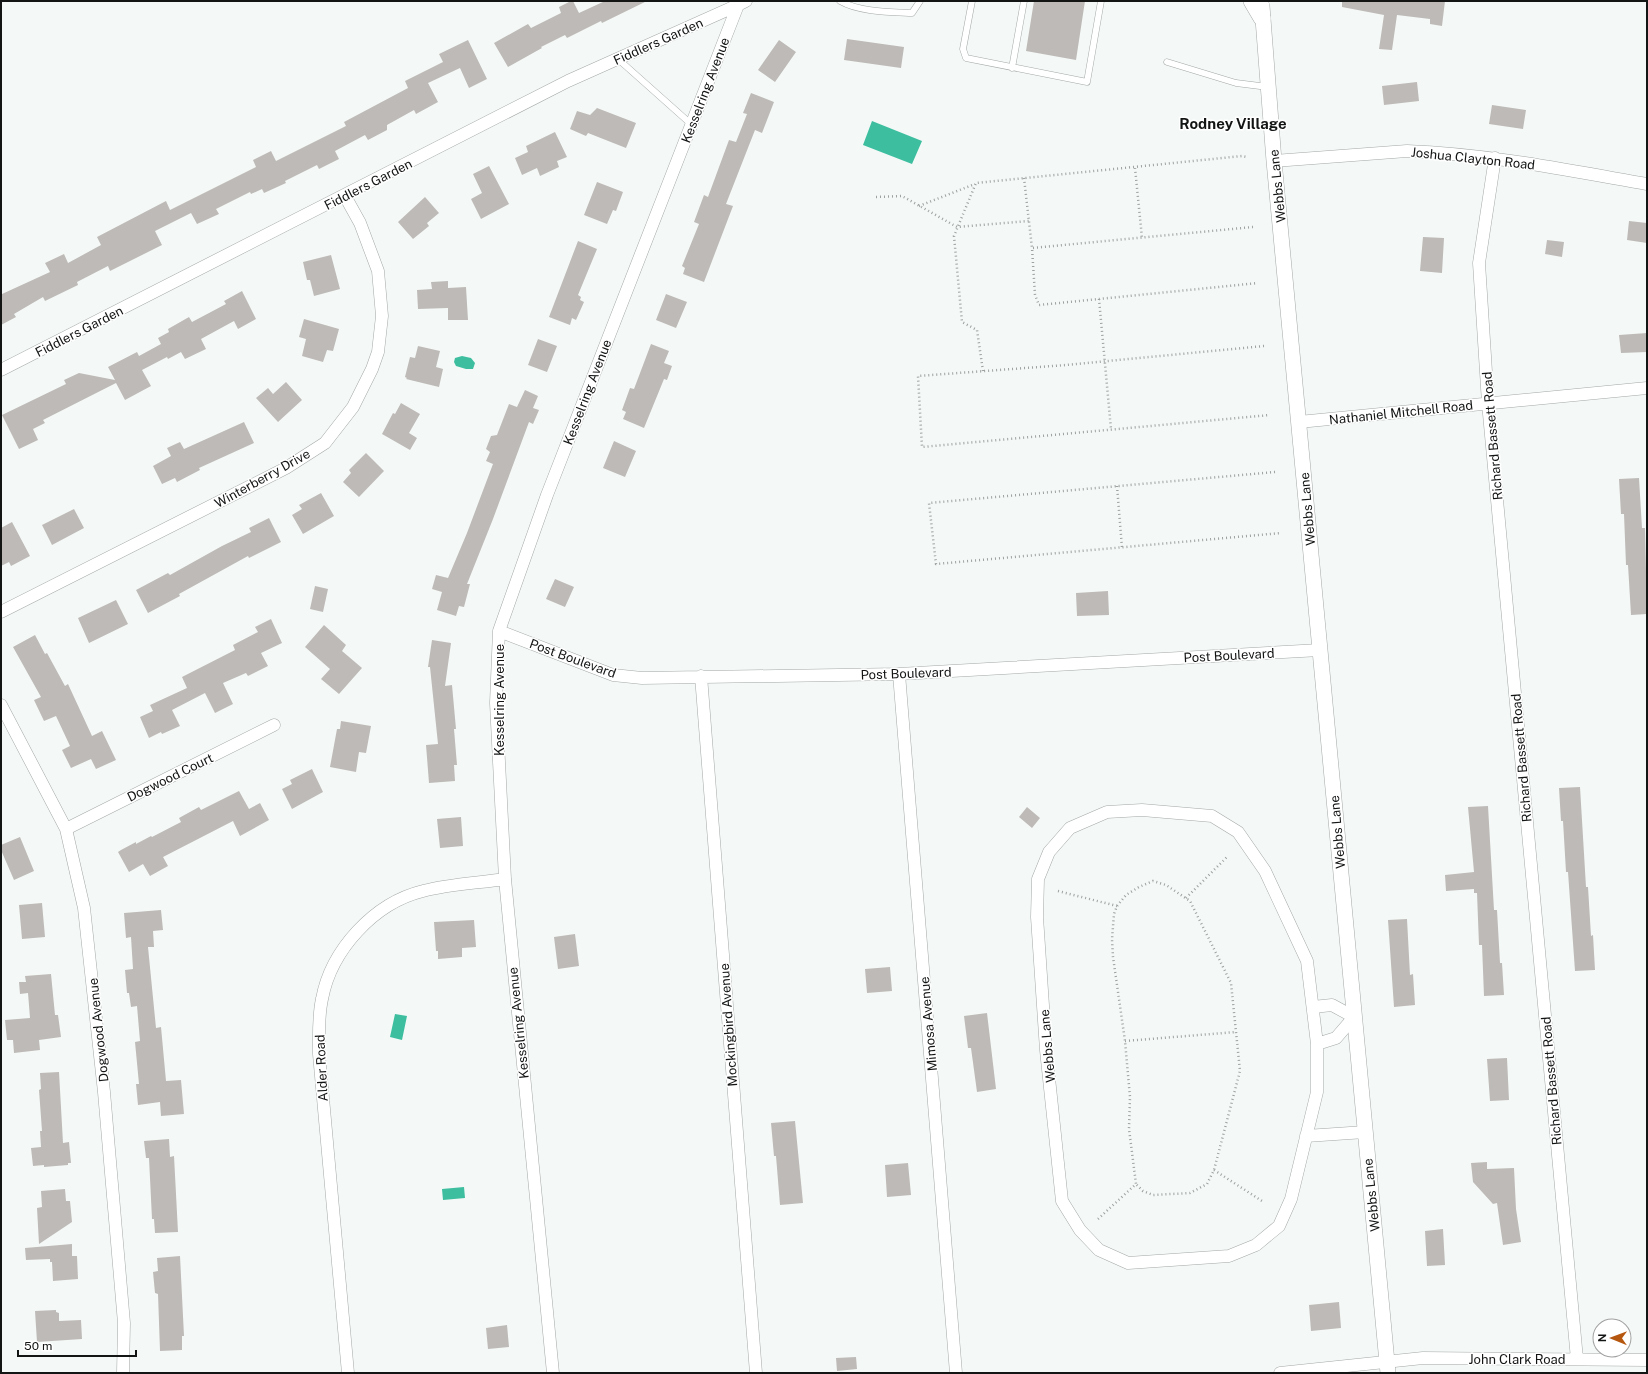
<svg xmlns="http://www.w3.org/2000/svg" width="1648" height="1374" font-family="'Public Sans',sans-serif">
<rect width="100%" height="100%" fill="#f4f9f7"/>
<path fill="#3dbe9f" d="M872,121L922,141L912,164L863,145Z
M462,356L471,358L475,363L473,369H466L456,366L454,362L455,358Z
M395,1014L407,1016L402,1040L390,1037Z
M464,1187L465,1198L443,1200L442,1189Z"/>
<path fill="#bebab7" d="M571,1H573L579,13L605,1H647L602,23L601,21L567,38L565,35L541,47L542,48L508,67L494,43L528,24L531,28L561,13L559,7Z
M1034,1H1085L1076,60L1026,51Z
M1342,1H1445L1442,26L1430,24V19L1397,15L1392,50L1379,49L1384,15L1342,7Z
M847,39L904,47L901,68L844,60Z
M468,40L487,79L469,88L460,68L428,83L438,102L416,114L414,110L387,125V130L368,140L365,135L335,151L339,159L319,169L317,165L285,181L286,183L264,193L262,189L251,194L250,192L216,209L219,214L197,224L191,213L155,231L162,245L110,271L108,266L77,282L78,285L45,301L43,297L14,314L16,317L1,325V292L2,294L50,272L45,263L64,254L68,263L101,245L97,237L166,201L170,210L256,167L253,160L271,151L276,161L346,126L344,122L408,88L405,81L443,62L439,54Z
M779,40L796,52L775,82L758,70Z
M1417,82L1419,101L1384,105L1382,86Z
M751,93L774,102L762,133L755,130L726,204L733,206L704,282L683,274L685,268L682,266L699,224L694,222L704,195L708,197L729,140L736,142L747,114L743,113Z
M1492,105L1526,110L1523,129L1489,124Z
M597,108L636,123L626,148L588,133L586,136L570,129L577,111L590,115Z
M555,132L567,157L557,161L559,167L540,176L537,168L522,175L515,158L528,152L526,146Z
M489,166L509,204L481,219L471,199L482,193L473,174Z
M597,182L623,192L616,211L613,210L607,224L584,215Z
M425,197L439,213L427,223L429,226L413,239L398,222Z
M1629,221L1647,223V243L1627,240Z
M1423,237L1444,238L1442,273L1420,271Z
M1547,240L1564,242L1562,257L1545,254Z
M578,241L597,249L578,295L581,297L580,300L584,302L576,320L572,318L570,325L549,317Z
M331,255L340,289L314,296L310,280H307L303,262Z
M448,281V288L466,287L468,320H448V308L418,309L417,290L432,289L431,282Z
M242,291L256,319L238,329L234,321L201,339L206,349L185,359L181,352L168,359L167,357L142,370L151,386L125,400L116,383L43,420L45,423L33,429L38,440L19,449L2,415L66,384L64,380L79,373L115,380L108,367L137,352L139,356L161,344L158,338L169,332L168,329L189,317L192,322L226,304L224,301Z
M666,294L687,302L676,328L656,320Z
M304,319L339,329L333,351L327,350L323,362L302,356L306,339L299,337Z
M1647,333V352L1621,353L1619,335Z
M538,339L557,346L547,372L528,365Z
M651,344L669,351L664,363L672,366L667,380L664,379L644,428L623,419L626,412L622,410L630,388L634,389Z
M418,346L440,351L436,367L443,369L439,387L406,379L407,378L405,377L410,357L415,358Z
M286,382L302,400L278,422L256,398L268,388L273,394Z
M525,390L538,396L533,408L539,410L533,424L529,422L493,519L467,584H470L464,607L459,606L456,616L437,610L442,592L432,589L436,575L448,578L467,533L493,464L486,461L490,452L486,449L491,436L497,435L509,404L517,407Z
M401,403L420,414L409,433L417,438L410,450L382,434L393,413L395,414Z
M244,422L254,443L199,468L200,470L177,482L175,478L162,484L153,466L171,456L167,448L180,442L184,449Z
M614,441L636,451L625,477L603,468Z
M366,453L384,471L359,497L343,482L351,473L349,470Z
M1639,478L1642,528H1645L1647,614L1631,615L1628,565H1626L1624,514H1621L1619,479Z
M321,493L334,516L303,534L292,515L302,509L299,505Z
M74,509L84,528L52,545L42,525Z
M269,518L281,542L249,558L248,556L179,594L180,596L148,613L136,590L168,573L170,575L222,546L251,532L249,528Z
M12,522L30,556L11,566L9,562L1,566V528Z
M555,579L574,587L565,607L546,599Z
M315,586L328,589L323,612L310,609Z
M1108,591L1109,615L1077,616L1076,593Z
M116,600L128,624L89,643L78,618Z
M271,619L282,643L261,653L268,666L248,676L246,673L223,683L233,704L215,713L205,693L172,710L180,726L162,734L161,732L149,738L140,717L153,711L150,705L187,688L182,677L235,650L233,645L258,632L255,627Z
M324,625L346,645L342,651L362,668L339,694L321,679L330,669L305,647Z
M35,635L45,654L47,653L65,686L68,684L92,736L102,731L116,760L96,769L91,759L71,768L62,750L70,746L56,716L44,721L34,700L41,697L13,647Z
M432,640L451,643L445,686L452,685L456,729H454L457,765H454L455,781L429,783L426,745L438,744L430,667H428Z
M341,721L371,726L366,753L359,752L356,772L330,767L337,729H340Z
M312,769L323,792L292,809L282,789L292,784L290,780Z
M1580,787L1586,887H1588L1591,936L1593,935L1595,970L1575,971L1568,872H1566L1563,821H1561L1559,788Z
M239,791L249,809L260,803L269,820L240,836L233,821L163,857L168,866L150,876L143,864L129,872L118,852L121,850L136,842V844L151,836L152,837L181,822L179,818L199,807L201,810Z
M1488,806L1494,910H1497L1500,963H1502L1504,995L1484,996L1482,945H1479L1477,893H1474V889L1446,891L1445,875L1474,872L1468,807Z
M1027,807L1040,818L1032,828L1019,817Z
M461,817L463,846L440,848L437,819Z
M20,837L34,871L14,880L1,850V845Z
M42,903L45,937L22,939L19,905Z
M161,910L163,930L153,931L154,947H148L156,1028L161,1027L166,1081L181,1080L184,1114L161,1116L160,1102L138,1105L136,1084H139L135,1042L140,1041L137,1006L131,1007L129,993H127L125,970L133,969L131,937L126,938L124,913Z
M1407,919L1410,975L1413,974L1415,1005L1394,1007L1388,920Z
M474,920L476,947L462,948V957L438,959V951H436L434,922Z
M575,934L579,966L558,969L554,937Z
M890,967L892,991L867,993L865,969Z
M51,974L55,1015H58L61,1037L39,1040L40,1050L14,1053L13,1040H7L5,1020L30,1018L28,993L20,994L19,982H26L25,976Z
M987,1013L996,1089L977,1092L971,1048H968L964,1016Z
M1507,1058L1509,1100L1490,1101L1487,1059Z
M59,1072L63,1143L69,1142L71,1163H68V1165L44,1167V1165L33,1166L31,1148L41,1147L40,1131H42L39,1090L41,1089L40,1073Z
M795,1121L803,1203L780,1205L776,1156H774L771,1123Z
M169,1139L170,1157L174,1156L178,1232L155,1233L154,1219H152L149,1158H146L144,1141Z
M1487,1162V1169L1514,1168L1516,1209L1521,1242L1503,1245L1497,1203L1493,1204L1473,1182L1471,1163Z
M908,1163L911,1195L887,1197L885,1165Z
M65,1189L66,1201H70L72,1222L39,1244L37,1208L42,1207L41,1191Z
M1443,1229L1445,1265L1427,1266L1425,1231Z
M72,1244V1256H77L78,1279L53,1281L52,1262H50V1259L26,1260L25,1248Z
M180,1256L184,1336H182V1350L160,1351L158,1294L155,1293L153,1272L158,1271L157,1258Z
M1339,1302L1341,1328L1311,1331L1309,1305Z
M56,1310V1312L59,1313V1321L81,1320L82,1339L37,1342L35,1311Z
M507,1325L509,1347L488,1349L486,1328Z
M856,1357L857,1369L837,1371L836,1358Z"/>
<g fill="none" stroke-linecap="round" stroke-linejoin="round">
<g stroke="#a3a8a6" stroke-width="7">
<path id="service" d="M840,1C859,12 890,12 912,13L920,1
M972,1L963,49L966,58L1087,82L1101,1
M618,59L691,124
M1167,62L1236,83L1268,87
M1012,68L1024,1"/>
</g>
<g stroke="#a3a8a6" stroke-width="13">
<path id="minor" d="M1495,158L1479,263L1488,403L1577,1359
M1274,161L1407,151C1488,154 1567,170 1647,184
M1,370L568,81L738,5
M1299,422L1647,388
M1,612L286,468L325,443L353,407L372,369L378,352L382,316L378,271L360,223L345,196
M499,631L613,675L642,678L899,674L1320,650
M899,674L956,1373
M701,676L756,1373
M1,705L66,829L84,908L104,1092L124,1323L123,1373
M1142,810L1212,816L1238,832L1265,871L1307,961L1317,1044V1092L1291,1199L1279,1226L1256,1245L1229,1256L1128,1263L1099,1250L1080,1230L1062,1201L1046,1050L1037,917L1038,879L1049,852L1070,828L1107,812Z
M66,829L274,725
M1313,1007L1332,1005L1354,1017L1336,1038L1317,1044
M1306,1136L1365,1132
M348,1373L319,1054C319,1036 318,1017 322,999C331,950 374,903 423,891C449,884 478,883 505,879
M553,1373L505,879L496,703L499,631L547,495L738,5L746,1
M1280,1373L1423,1358L1647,1360"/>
</g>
<g stroke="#a3a8a6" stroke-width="16">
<path id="tertiary" d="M1262,6L1274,161L1388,1373"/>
</g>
<g stroke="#a3a8a6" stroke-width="18">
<path id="secondary" d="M1252,1L1262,18"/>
</g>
<path stroke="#9da1a0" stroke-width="2.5" stroke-dasharray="1 3" stroke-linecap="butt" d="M1135,168L1142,238
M1024,178L1032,248
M876,197L902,196L957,227L1029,221
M919,206L975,184
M1253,227L1032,248L1035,295L1039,305L1258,283
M1099,299L1111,429
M1264,346L1066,365L918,376L922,447L1270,415
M983,371L977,330L962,322L954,236L976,183L1242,156L1247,157
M1275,472L929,503L936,564L1281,533
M1117,486L1122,548
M1058,891L1117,906
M1186,898L1228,856
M1125,1041L1236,1032
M1214,1170L1262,1201
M1098,1219L1136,1184L1129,1129L1130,1097L1125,1041L1113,957L1112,939L1114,914L1117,906L1126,895L1139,887L1153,881L1166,885L1190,901L1231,983L1240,1071L1214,1170L1207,1184L1190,1193L1153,1195L1143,1191L1136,1184"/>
<use href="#service" stroke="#fff" stroke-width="6"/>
<use href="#minor" stroke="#fff" stroke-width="12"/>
<use href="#tertiary" stroke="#fff" stroke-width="15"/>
<use href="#secondary" stroke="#fff" stroke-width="17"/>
</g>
<g text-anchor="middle" stroke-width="3" stroke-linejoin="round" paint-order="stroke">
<g font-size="13" fill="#131414" stroke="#fff">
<text transform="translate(658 41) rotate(-24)" y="5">Fiddlers Garden</text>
<text transform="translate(705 90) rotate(-69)" y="5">Kesselring Avenue</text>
<text transform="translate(1473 158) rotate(6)" y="5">Joshua Clayton Road</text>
<text transform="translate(368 184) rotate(-27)" y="5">Fiddlers Garden</text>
<text transform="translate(1277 186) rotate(-96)" y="5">Webbs Lane</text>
<text transform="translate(79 331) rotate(-27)" y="5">Fiddlers Garden</text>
<text transform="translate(587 392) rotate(-69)" y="5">Kesselring Avenue</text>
<text transform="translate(1401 412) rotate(-6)" y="5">Nathaniel Mitchell Road</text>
<text transform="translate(1492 436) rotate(-95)" y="5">Richard Bassett Road</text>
<text transform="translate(262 478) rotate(-29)" y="5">Winterberry Drive</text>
<text transform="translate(1307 509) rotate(-95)" y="5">Webbs Lane</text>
<text transform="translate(1229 655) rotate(-3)" y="5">Post Boulevard</text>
<text transform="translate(573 658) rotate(20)" y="5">Post Boulevard</text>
<text transform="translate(906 673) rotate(-2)" y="5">Post Boulevard</text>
<text transform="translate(499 700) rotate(-90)" y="5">Kesselring Avenue</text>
<text transform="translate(1521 758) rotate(-95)" y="5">Richard Bassett Road</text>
<text transform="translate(170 777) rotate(-26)" y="5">Dogwood Court</text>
<text transform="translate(1337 832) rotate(-95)" y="5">Webbs Lane</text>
<text transform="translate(518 1023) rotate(-96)" y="5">Kesselring Avenue</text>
<text transform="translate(928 1024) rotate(-95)" y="5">Mimosa Avenue</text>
<text transform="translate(728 1025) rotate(-94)" y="5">Mockingbird Avenue</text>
<text transform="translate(98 1030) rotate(-96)" y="5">Dogwood Avenue</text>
<text transform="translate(1047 1046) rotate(-95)" y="5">Webbs Lane</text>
<text transform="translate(321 1068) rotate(-93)" y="5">Alder Road</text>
<text transform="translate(1551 1081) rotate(-95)" y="5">Richard Bassett Road</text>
<text transform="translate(1371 1195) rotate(-96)" y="5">Webbs Lane</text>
<text x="1517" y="1364">John Clark Road</text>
</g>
<g font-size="15" font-weight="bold" fill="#131414" stroke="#fff">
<text x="1233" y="129">Rodney Village</text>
</g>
</g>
<rect width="1648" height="1374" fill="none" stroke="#131414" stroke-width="4"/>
<g transform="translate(1612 1338) rotate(271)"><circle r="19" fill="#ffffff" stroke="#a1a1a1"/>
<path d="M0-3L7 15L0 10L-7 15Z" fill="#b65710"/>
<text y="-6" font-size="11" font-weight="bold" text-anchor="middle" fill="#131414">N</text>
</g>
<path d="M18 1350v6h118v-6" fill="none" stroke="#131414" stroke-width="2"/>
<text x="24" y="1350" font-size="12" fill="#131414" stroke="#ffffff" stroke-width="3" paint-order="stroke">50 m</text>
</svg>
